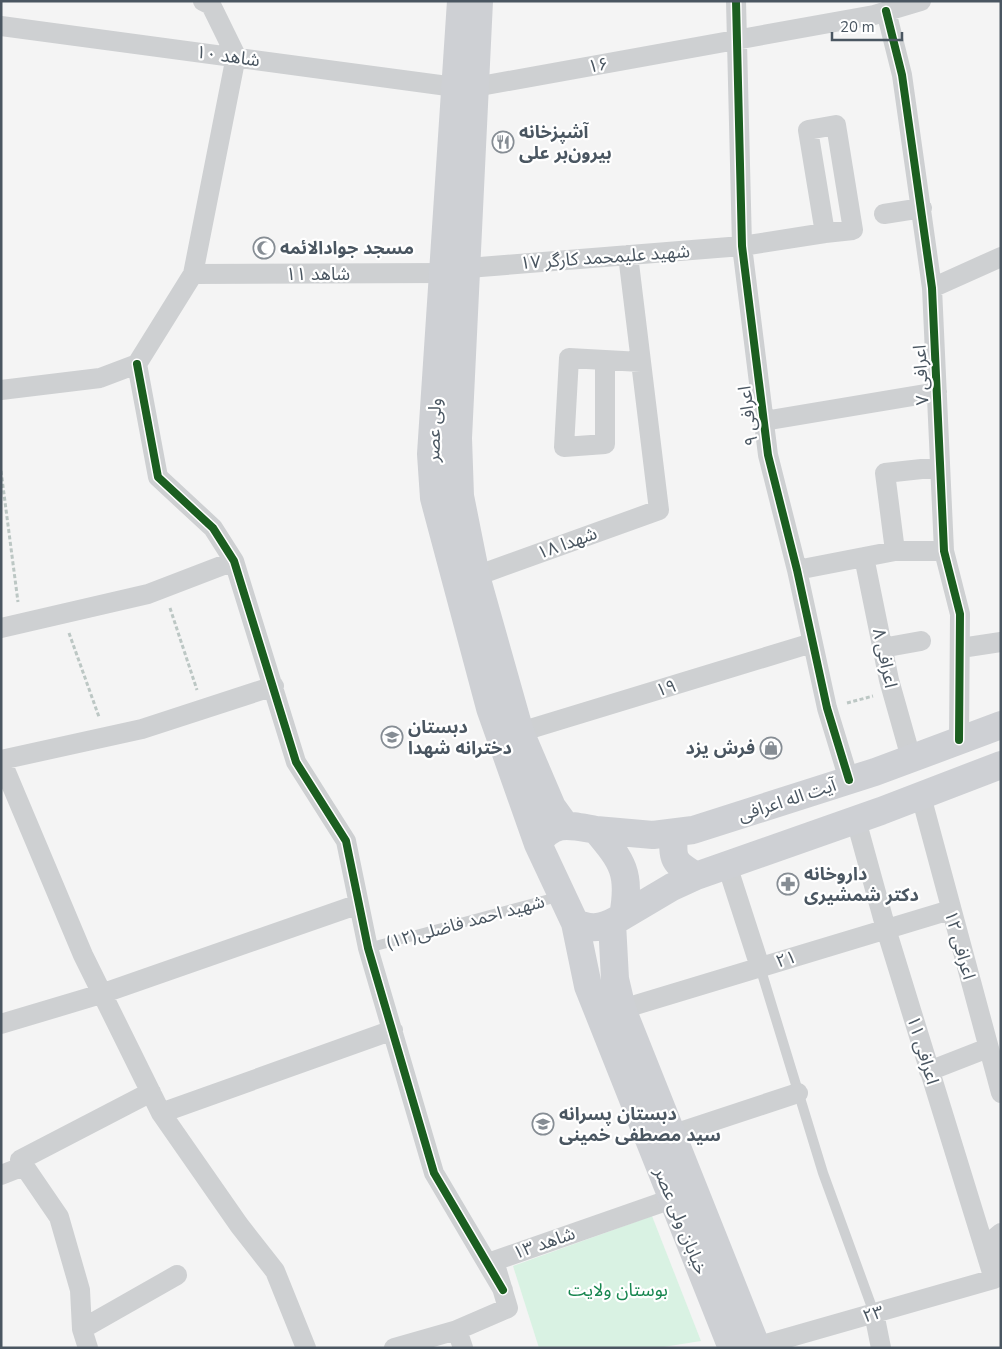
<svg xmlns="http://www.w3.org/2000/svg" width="1002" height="1349" font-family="'Nunito Sans','Noto Sans Arabic',sans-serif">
<rect width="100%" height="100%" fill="#f4f4f4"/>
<path fill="#d9f2e3" d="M652,1216L701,1341L657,1348H539L513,1266Z"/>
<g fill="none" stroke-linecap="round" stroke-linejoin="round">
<path stroke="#bcc7c4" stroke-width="3" stroke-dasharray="4 2.5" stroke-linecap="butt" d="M1,471L18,602
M170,608L197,690
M69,633L99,717
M847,703L873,696"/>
<path stroke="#ced0d2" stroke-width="10" d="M368,948L561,896
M760,967L823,1173L874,1313"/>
<path stroke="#ced0d2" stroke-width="20" d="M736,1L742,246L768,455L797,570L827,708L849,780
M886,11L902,75L932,288L944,551L960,614L959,740
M1,26L455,87
M475,87L874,15L921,1
M884,214L922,208
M468,268L742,246L825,233L808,130L836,125L853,230L825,233
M193,274L444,273
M932,288L1001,257
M605,360V444L564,447L569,358L641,362
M137,364L158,477L213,528L234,561L296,762L346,841L368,948L434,1173L503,1290
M1,390L100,378L137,364L193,274L236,56L211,5L203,1
M764,421L937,392
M895,551L885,473L940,467
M864,557L889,680L911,758
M797,570L895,551H944
M476,576L659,510L628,255
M1,628L148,594L234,561
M882,648L921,641
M961,648L1001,642
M520,732L812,643
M1,760L83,955L161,1113L239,1225L275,1271L306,1348
M1,760L142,729L274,686
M921,796L1001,1093
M856,820L886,929L994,1279
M727,865L760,967
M622,1009L950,910
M1,1024L101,994L359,904
M929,1071L988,1048
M161,1113L393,1030
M671,1135L798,1093
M1,1175L24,1166
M994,1264L995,1238L1001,1233
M874,1313L881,1348
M82,1329L177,1275
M457,1330L508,1308L494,1261L686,1194
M88,1348L82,1329L80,1290L59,1217L20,1160L151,1092
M394,1348L457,1330L463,1348
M752,1348L994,1279"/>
<path stroke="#ced0d4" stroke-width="28" d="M461,1L431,454L434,498L490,708L538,844
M479,1L458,438L460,496L476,576L520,732L552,807L565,825
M596,830L653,835L693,830L875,772L1001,725
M674,833C672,860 673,862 696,876
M623,916L672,887L696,876L881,811L1001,765
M575,923C594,931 606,927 623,916C631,873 623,862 596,830C572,826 553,819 538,844L575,923L588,986L732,1348
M612,923L615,979L622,1009L757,1348"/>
<g stroke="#fff" stroke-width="11">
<path id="cycleway" d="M736,1L742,246L768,455L797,570L827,708L849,780
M886,11L902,75L932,288L944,551L960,614L959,740
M137,364L158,477L213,528L234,561L296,762L346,841L368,948L434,1173L503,1290"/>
</g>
<use href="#cycleway" stroke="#1b5e20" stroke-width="8"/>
</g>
<defs>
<g id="restaurant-ring" transform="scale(1.125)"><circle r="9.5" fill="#fff" stroke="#868d94" stroke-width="1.5"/><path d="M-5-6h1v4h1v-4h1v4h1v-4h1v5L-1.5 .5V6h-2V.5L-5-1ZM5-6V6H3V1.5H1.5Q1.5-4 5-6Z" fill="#868d94"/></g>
<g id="mosque-ring" transform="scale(1.125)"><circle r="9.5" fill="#fff" stroke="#868d94" stroke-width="1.5"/><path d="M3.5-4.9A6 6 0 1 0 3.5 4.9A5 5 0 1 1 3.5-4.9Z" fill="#868d94"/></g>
<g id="school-ring" transform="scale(1.125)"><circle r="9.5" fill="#fff" stroke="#868d94" stroke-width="1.5"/><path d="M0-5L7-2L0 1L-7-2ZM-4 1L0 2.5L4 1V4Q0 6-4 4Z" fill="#868d94"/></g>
<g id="shop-ring" transform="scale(1.125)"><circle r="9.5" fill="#fff" stroke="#868d94" stroke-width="1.5"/><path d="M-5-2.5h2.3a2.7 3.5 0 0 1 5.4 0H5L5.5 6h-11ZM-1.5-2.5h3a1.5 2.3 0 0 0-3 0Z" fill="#868d94"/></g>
<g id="pharmacy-ring" transform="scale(1.125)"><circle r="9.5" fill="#fff" stroke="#868d94" stroke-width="1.5"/><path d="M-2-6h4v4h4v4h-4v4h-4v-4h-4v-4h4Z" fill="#868d94"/></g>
</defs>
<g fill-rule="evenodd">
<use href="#restaurant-ring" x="503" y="142"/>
<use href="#mosque-ring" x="264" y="248"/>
<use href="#school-ring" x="392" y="737"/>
<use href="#shop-ring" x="771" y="748"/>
<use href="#pharmacy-ring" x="788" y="884"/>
<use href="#school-ring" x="543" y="1124"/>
</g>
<g text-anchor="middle" stroke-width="4.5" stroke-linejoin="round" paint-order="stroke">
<g font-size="18" fill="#4a5661" stroke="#fff">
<text transform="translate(228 56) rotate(8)" y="6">شاهد ۱۰</text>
<text transform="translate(598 65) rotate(-10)" y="6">۱۶</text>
<text transform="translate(605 257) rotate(-4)" y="6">شهید علیمحمد کارگر ۱۷</text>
<text x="318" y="280">شاهد ۱۱</text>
<text transform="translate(921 375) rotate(-93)" y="6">اعرافی ۷</text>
<text transform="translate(748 416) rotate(-97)" y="6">اعرافی ۹</text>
<text transform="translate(434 430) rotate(-88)" y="6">ولی عصر</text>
<text transform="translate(567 543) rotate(-20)" y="6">شهدا ۱۸</text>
<text transform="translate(885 658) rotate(78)" y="6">اعرافی ۸</text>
<text transform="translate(666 688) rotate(-17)" y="6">۱۹</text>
<text transform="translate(787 800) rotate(-18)" y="6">آیت اله اعرافی</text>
<text transform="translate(465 922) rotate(-15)" y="6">شهید احمد فاضلی(۱۲)</text>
<text transform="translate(960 945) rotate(74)" y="6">اعرافی ۱۲</text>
<text transform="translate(786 959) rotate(-17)" y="6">۲۱</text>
<text transform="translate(923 1050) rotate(73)" y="6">اعرافی ۱۱</text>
<text transform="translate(681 1221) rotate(68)" y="6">خیابان ولی عصر</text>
<text transform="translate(544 1243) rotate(-19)" y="6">شاهد ۱۳</text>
<text transform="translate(873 1314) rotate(-16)" y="6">۲۳</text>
</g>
<g font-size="18" font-weight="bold" fill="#4a5661" stroke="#fff" text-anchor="start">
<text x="519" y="138">آشپزخانه<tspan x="519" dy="21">بیرون‌بر علی</tspan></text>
<text x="280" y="254">مسجد جوادالائمه</text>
<text x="408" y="733">دبستان<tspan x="408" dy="21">دخترانه شهدا</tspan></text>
<text x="755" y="754" text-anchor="end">فرش یزد</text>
<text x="804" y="880">داروخانه<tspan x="804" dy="21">دکتر شمشیری</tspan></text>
<text x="559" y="1120">دبستان پسرانه<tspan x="559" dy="21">سید مصطفی خمینی</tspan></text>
</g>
<g font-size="18" fill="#17864f" stroke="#fff">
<text x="618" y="1296">بوستان ولایت</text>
</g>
</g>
<rect width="1002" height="1349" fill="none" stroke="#4a5661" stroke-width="5"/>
<path d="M832 32v8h70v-8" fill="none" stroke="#4a5661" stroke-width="2.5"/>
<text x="840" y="32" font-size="15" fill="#4a5661" stroke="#ffffff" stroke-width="4" paint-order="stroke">20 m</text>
</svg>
